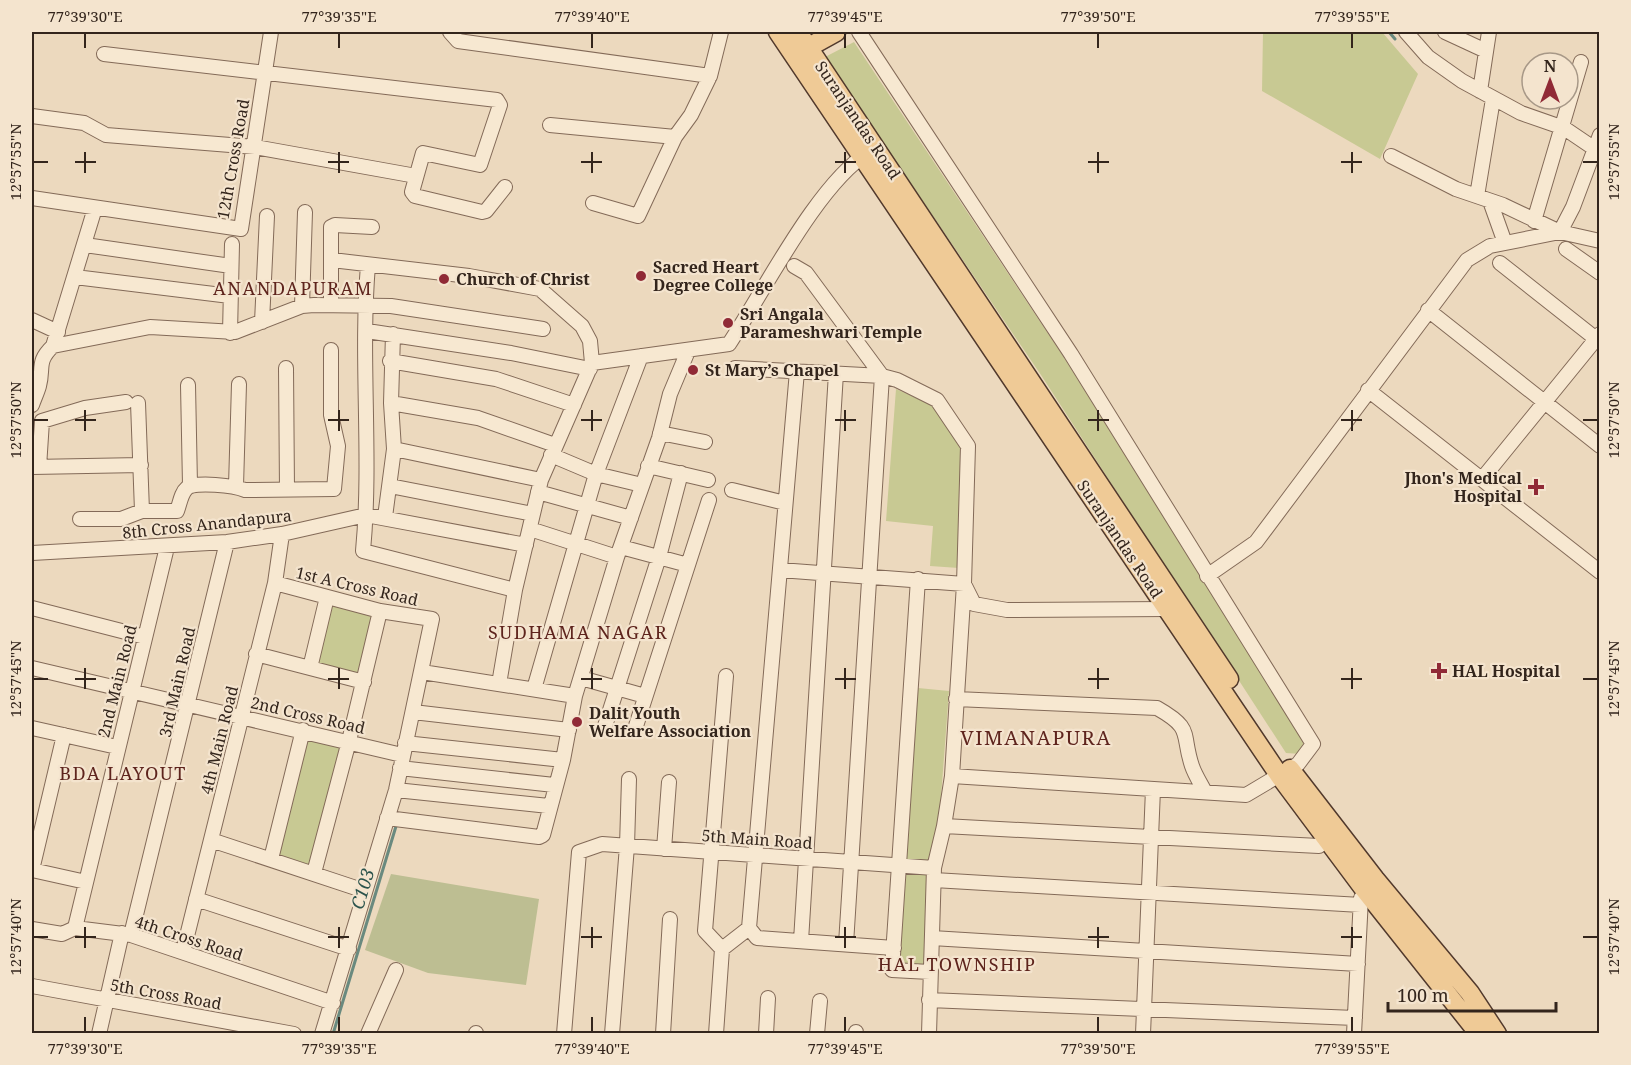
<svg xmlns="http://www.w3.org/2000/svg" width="1631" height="1065" font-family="'Noto Serif',serif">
<rect width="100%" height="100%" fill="#ecd9be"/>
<path fill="#c8c993" d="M1263,32H1382L1418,74L1380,159L1262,91Z
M854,42L1063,356L1304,743L1301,754L1286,753L1041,375L825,57Z
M896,389L932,405L963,447L959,568L930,566L933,526L886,521Z
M330,605L372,616L356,678L314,667Z
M918,688L949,691L939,823L929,861L903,860Z
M308,738L343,747L311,865L276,856Z
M902,872L928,874L926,969L902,965L895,950Z"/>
<path fill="#bdbe92" d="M391,874L539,899L526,985L428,973L365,950Z"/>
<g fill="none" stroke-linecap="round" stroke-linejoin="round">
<path stroke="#6a8a7f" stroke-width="3" d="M1389,32L1395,39
M333,1034L397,823"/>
<g stroke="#836a58" stroke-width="16">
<path id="minor" d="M450,32L458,41L710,76
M859,32L1071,354L1313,744L1298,764L1246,795L952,776
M1406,32L1428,57L1462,81L1521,113L1564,128L1595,149
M1445,32L1486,51
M104,54L497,100L500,105L480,165L423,153L412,192L415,196L482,212L486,211L505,187
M1480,91L1489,32
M32,116L84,123L106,135L255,147L416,176
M550,125L675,137
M1391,156L1456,189L1503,205L1560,232L1600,241
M1477,196L1493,99
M32,198L241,229L271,32
M1490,201L1505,243
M593,203L638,216L675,137L691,115L710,76L721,32
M1534,221L1581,62
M1560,232L1573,207L1600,135
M85,245L231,266
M1566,249L1600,273
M332,260L469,276L540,289L582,326L590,341L592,363
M1500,263L1600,342
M368,265C360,360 372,456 363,551L515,590
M794,266L806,273L882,376L846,944
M75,277L230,296
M331,305V227L335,225L372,227
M302,306L305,212
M1428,310L1600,446
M32,320L58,332
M262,322L267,216
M367,331L511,353L590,369
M230,333L232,244
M53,346L150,327L235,332L302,306L314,305L391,306L543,329
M390,361L496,379L574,405
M286,368L287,490
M735,368L882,376L897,380L937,400L968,446L964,584L952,776L944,826L934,868L929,1034
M797,371L749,928L757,938L894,948
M188,385L190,485
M1368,390L1600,572
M138,403L142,511
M391,403L478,418L555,445
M32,405C34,399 37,393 39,386C44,368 36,362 53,346L95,208
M660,433L705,442
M394,449L541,480
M551,455L596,474L642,485
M648,466L708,480
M32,467L141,465
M39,467L42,421L85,408L126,402
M1482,479L1600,334
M236,486L239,384
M390,486L533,514
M732,490L785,503
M538,492L631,518
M385,517L394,449L391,403L393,334
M80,519H121L142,511H177C180,503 181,493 187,488C195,481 235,486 245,490L334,489L338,446L331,415V350
M530,529L617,557
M621,547L688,565
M32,553L227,542L282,534L366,515L526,545
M780,570L964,584L974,604L1007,610L1168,609
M1207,576L1256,542L1467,260L1490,246L1560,232
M918,579L892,970L930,972
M275,583L380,611L432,619L396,790L322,1034
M32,608L145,637
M256,654L364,682
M32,668L402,755
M310,668L327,597
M422,672L575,696
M581,678L645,696
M499,684L515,590L541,480L592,363L729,344C763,293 818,183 868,153
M534,689L596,474L641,356
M956,699L1157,708C1194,729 1181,733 1192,766C1195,775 1201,784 1205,792
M413,712L569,730
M605,726L659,557L681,473
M32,728L117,747
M635,729L709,500
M405,743L563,760
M400,768L554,785
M396,790L549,806
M387,818L539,837L543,835L563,760L575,696L617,557L659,438L670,394L688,351
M944,826L1319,846
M211,840L365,891
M664,849L669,782
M271,859L303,730
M32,870L64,735
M32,870L86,882
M314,873L349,741L380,611
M934,880L1361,905
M196,899L349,949
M75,928L167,547
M32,929L62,934L75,928L131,935L333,1003
M131,935L227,542
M932,938L1358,964
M801,941L836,373
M722,949L749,928
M183,952L275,583L282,534
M32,986L294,1034
M929,1000L1355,1018
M99,1034L122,933
M368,1034L396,970
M476,1034V1033
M564,1034L579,852L602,844L934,868
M612,1034L627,846L629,779
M663,1034L670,919
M716,1034L722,949L705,931L726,676
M766,1034L768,998
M817,1034L820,1001
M856,1034V1032
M1143,1034L1153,789
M1354,1034L1361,898"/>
</g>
<g stroke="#51392c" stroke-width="21">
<path id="major" d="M778,32L1279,775L1364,889L1479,1034
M798,32L1229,679
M798,53L836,32
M1290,769L1375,879L1470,993L1497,1034"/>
</g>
<use href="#minor" stroke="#f7e8d1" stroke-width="14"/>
<use href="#major" stroke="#efca96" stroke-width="18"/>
</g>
<path fill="none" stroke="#33251c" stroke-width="2" d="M85,33V48M339,33V48M592,33V48M845,33V48M1098,33V48M1352,33V48M85,152V173M339,152V173M592,152V173M845,152V173M1098,152V173M1352,152V173M33,162H48M75,162H96M328,162H349M581,162H602M835,162H856M1088,162H1109M1341,162H1362M1583,162H1598M85,410V431M339,410V431M592,410V431M845,410V431M1098,410V431M1352,410V431M33,420H48M75,420H96M328,420H349M581,420H602M835,420H856M1088,420H1109M1341,420H1362M1583,420H1598M85,668V689M339,668V689M592,668V689M845,668V689M1098,668V689M1352,668V689M33,679H48M75,679H96M328,679H349M581,679H602M835,679H856M1088,679H1109M1341,679H1362M1583,679H1598M85,927V948M339,927V948M592,927V948M845,927V948M1098,927V948M1352,927V948M33,937H48M75,937H96M328,937H349M581,937H602M835,937H856M1088,937H1109M1341,937H1362M1583,937H1598M85,1017V1032M339,1017V1032M592,1017V1032M845,1017V1032M1098,1017V1032M1352,1017V1032"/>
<g fill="#902a36" stroke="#f4e4ce" stroke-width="2">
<circle cx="641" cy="276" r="6"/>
<circle cx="444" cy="279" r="6"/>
<circle cx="728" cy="323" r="6"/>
<circle cx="693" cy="370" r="6"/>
<path d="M1533 478h6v6h6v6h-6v6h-6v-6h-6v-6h6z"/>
<path d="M1436 662h6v6h6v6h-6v6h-6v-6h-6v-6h6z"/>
<circle cx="577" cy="722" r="6"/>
</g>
<g text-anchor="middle" stroke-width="4.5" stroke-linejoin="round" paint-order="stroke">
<g font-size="16" fill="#33251c" stroke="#f4e4ce">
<text transform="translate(858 120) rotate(56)" y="6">Suranjandas Road</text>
<text transform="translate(233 159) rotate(-80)" y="6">12th Cross Road</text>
<text transform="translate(207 524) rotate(-6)" y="6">8th Cross Anandapura</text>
<text transform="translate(1120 539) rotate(56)" y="6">Suranjandas Road</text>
<text transform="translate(357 586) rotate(13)" y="6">1st A Cross Road</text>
<text transform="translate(117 681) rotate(-76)" y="6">2nd Main Road</text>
<text transform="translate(177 682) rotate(-77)" y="6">3rd Main Road</text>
<text transform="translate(308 715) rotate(13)" y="6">2nd Cross Road</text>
<text transform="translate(219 740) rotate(-76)" y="6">4th Main Road</text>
<text transform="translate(757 839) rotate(4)" y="6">5th Main Road</text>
<text transform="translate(189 938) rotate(18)" y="6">4th Cross Road</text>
<text transform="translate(166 994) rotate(10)" y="6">5th Cross Road</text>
</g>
<g font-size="16" font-weight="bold" fill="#33251c" stroke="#f4e4ce" text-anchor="start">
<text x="653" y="273">Sacred Heart<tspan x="653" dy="18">Degree College</tspan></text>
<text x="456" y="285">Church of Christ</text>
<text x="740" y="320">Sri Angala<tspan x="740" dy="18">Parameshwari Temple</tspan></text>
<text x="705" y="376">St Mary’s Chapel</text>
<text x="1522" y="484" text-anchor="end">Jhon's Medical<tspan x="1522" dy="18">Hospital</tspan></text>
<text x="1452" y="677">HAL Hospital</text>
<text x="589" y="719">Dalit Youth<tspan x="589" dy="18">Welfare Association</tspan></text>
</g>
<g font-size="18" letter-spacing="1.5" fill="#5e241d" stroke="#f4e4ce">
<text x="293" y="295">ANANDAPURAM</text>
<text x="578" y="639">SUDHAMA NAGAR</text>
<text x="123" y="780">BDA LAYOUT</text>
<text x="957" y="971">HAL TOWNSHIP</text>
</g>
<g font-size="18" font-style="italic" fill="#2b534c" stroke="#f4e4ce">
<text transform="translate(363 889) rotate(-73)" y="6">C103</text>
</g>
<g font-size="20" letter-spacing="1.5" fill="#5e241d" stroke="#f4e4ce">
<text x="1036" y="745">VIMANAPURA</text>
</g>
</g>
<rect width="1631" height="1065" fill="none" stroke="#f4e4ce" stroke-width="66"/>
<g transform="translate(1550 81)"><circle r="28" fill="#f4e4ce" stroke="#a79887" stroke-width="1.5"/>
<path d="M0-4.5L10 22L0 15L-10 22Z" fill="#902a36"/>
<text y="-9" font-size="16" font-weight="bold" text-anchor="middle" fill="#33251c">N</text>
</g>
<path d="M1388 1002v9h168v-9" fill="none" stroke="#33251c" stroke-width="3"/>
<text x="1397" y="1002" font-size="18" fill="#33251c" stroke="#f4e4ce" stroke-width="4.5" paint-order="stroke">100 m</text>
<rect x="33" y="33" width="1565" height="999" fill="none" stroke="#33251c" stroke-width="2"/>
<g font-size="15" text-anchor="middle" fill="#33251c">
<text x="85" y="22">77°39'30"E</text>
<text x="339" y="22">77°39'35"E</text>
<text x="592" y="22">77°39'40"E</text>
<text x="845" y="22">77°39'45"E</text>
<text x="1098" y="22">77°39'50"E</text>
<text x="1352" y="22">77°39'55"E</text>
<text transform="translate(16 162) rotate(-90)" y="5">12°57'55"N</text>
<text transform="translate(1614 162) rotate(-90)" y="5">12°57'55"N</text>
<text transform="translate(16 420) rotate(-90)" y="5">12°57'50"N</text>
<text transform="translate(1614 420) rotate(-90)" y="5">12°57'50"N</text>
<text transform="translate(16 679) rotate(-90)" y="5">12°57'45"N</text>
<text transform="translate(1614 679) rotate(-90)" y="5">12°57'45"N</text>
<text transform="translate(16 937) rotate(-90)" y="5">12°57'40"N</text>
<text transform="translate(1614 937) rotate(-90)" y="5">12°57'40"N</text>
<text x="85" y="1054">77°39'30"E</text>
<text x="339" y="1054">77°39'35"E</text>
<text x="592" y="1054">77°39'40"E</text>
<text x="845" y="1054">77°39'45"E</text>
<text x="1098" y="1054">77°39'50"E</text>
<text x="1352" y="1054">77°39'55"E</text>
</g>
</svg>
